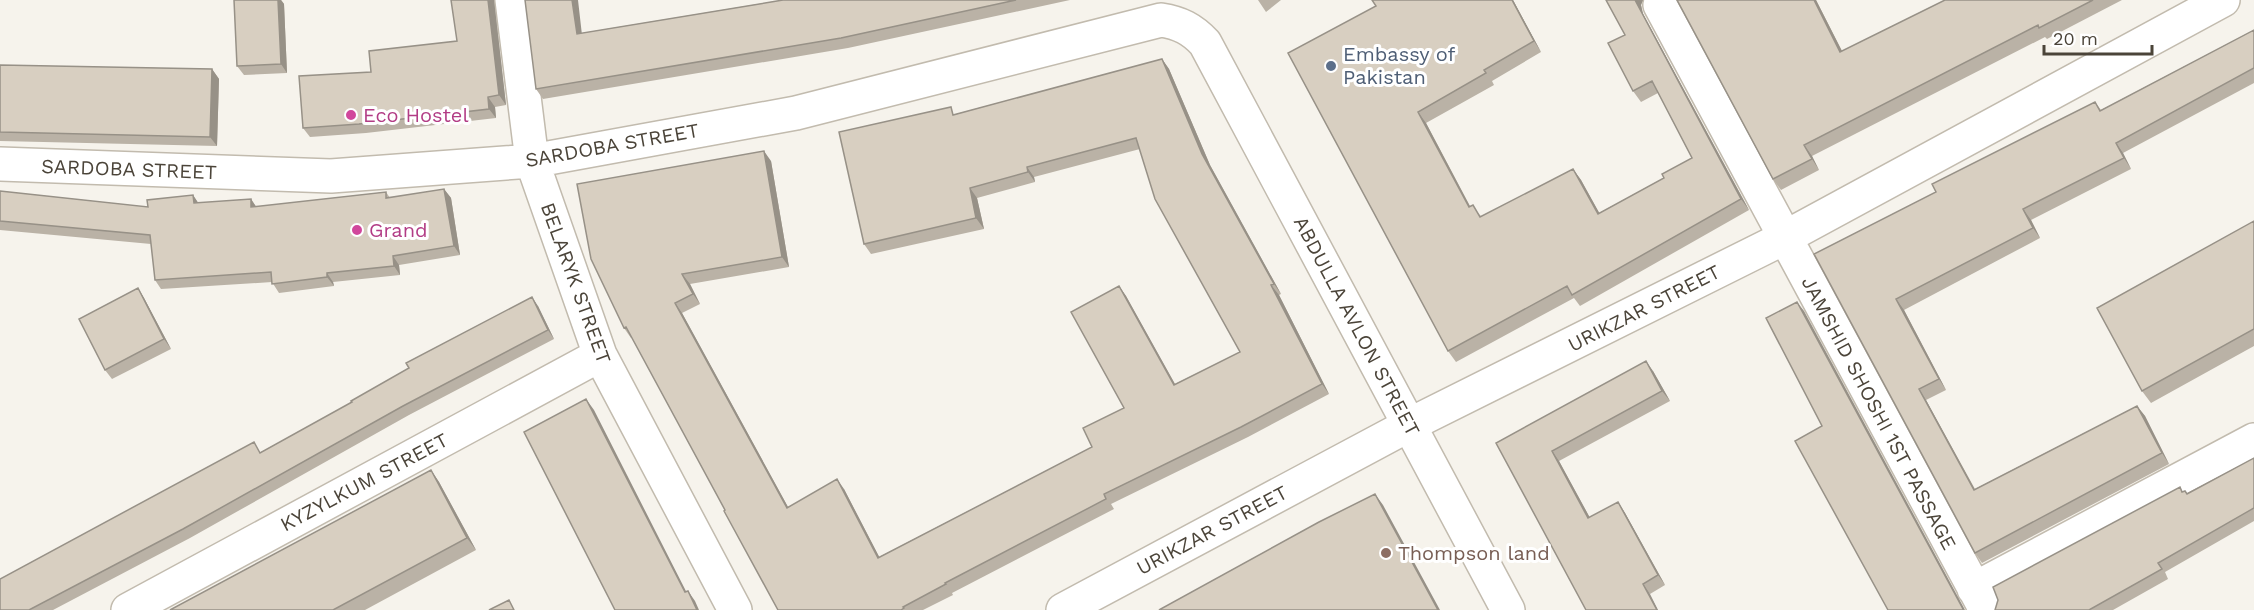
<svg xmlns="http://www.w3.org/2000/svg" width="2254" height="610" font-family="'Work Sans',sans-serif">
<rect width="100%" height="100%" fill="#f6f3ec"/>
<g fill="none" stroke-linecap="round" stroke-linejoin="round">
<g stroke="#c2bbae" stroke-width="36">
<path id="street" d="M512,0L532,161L600,355L735,610
M1660,5L1986,610
M0,164L331,176L532,161L796,113L1161,20C1180,23 1192,29 1205,43L1508,610
M1974,589L2254,440
M128,610L600,355
M1063,610L1409,425L1784,238L2223,0"/>
</g>
<use href="#street" stroke="#fff" stroke-width="33"/>
</g>
<path fill="#bab2a6" d="M234,0H281L284,4L287,73L244,75L237,66Z
M451,0H494L506,105L495,107L496,118L366,133L310,137L303,128L371,72L457,41Z
M783,0H1070L848,48L543,99L536,89L582,33Z
M1258,0H1281L1266,12Z
M1513,0L1541,52L1492,81L1494,85L1426,123L1470,206L1482,217L1573,169L1581,180L1599,213L1664,178L1692,158L1658,93L1641,102L1633,91L1625,35L1606,0H1643L1641,5L1643,14L1749,210L1580,306L1574,298L1456,362L1448,351L1376,6Z
M1677,0H1816L1842,51L1945,0H2122L2047,39L2045,37L1812,156L1819,170L1781,190L1773,179Z
M2254,30V83L2123,153L2131,169L2031,220L2040,238L1904,310L1946,390L1926,400L1975,489L2137,406L2145,416L2169,464L1982,563L1975,553L1814,254L1936,192L2095,102L2101,110Z
M1162,59L1169,69L1210,165L1281,294L1279,295L1329,394L1248,437L1111,504L1114,509L952,593L953,595L923,610H778L725,510L632,338H631L624,328L771,161L789,267L690,284L700,304L682,313L788,507L844,489L879,557L1092,447L1124,408L1119,286L1126,296L1175,384L1240,352L1140,149L1034,177L1035,182L977,198L984,229L871,254L864,244L956,114Z
M0,65L212,69L219,79L217,146L0,141Z
M444,189L451,198L460,255L399,265L400,275L333,282L334,286L279,293L272,282L161,289L155,280L151,244L0,230V191L148,207L193,195L198,203L251,199L256,207L386,192L390,198Z
M2254,221V346L2151,403L2142,391Z
M138,288L144,298L171,349L112,379L105,370Z
M538,306L554,339L409,415L190,538L53,610H0L261,452Z
M1653,371L1670,401L1559,461L1590,518L1618,502L1625,513L1665,585L1650,594L1496,443Z
M2254,458V521L2165,572L2168,579L2113,610H1995L2180,487L2183,492L2187,493Z
M431,470L439,482L476,550L365,610H170Z"/>
<path fill="#979187" d="M278,0H281L284,4L287,73L281,64Z
M488,0H494L506,105L499,95Z
M572,0H578L583,44L577,34Z
M1512,0H1513L1541,52L1534,41Z
M1635,0H1643L1641,5L1643,14L1749,210L1741,199Z
M1814,0H1816L1848,63L1840,52Z
M1162,59L1169,69L1210,165L1281,294L1274,284L1202,154Z
M212,69L219,79L217,146L210,137Z
M488,97L495,107L496,118L489,109Z
M1418,112L1426,123L1476,218L1469,207Z
M2116,143L2123,153L2131,169L2124,158Z
M1804,145L1812,156L1819,170L1812,159Z
M764,151L771,161L789,267L782,257Z
M1027,167L1034,177L1035,182L1028,172Z
M1573,169L1581,180L1606,225L1598,214Z
M970,188L977,198L984,229L976,218Z
M444,189L451,198L460,255L454,246Z
M193,195L199,204L194,203Z
M251,199L257,208L251,207Z
M2023,209L2031,220L2040,238L2033,228Z
M393,256L399,265L400,275L394,266Z
M327,273L333,282L334,286L327,277Z
M682,274L690,284L700,304L693,294Z
M1271,285L1279,295L1329,394L1322,384Z
M1119,286L1126,296L1181,395L1174,385Z
M138,288L144,298L171,349L164,339Z
M532,297L538,306L554,339L548,330Z
M1896,299L1904,310L1946,390L1939,379Z
M1797,302L1804,311L1965,610H1963Z
M675,303L682,313L794,518L787,508Z
M1646,361L1653,371L1670,401L1662,391Z
M1919,389L1926,400L1981,501L1974,490Z
M586,399L594,410L692,603L685,592Z
M2137,406L2145,416L2169,464L2162,453Z
M1552,451L1559,461L1596,529L1588,518Z
M431,470L439,482L476,550L467,538Z
M837,479L844,489L885,568L878,558Z
M1375,494L1383,505L1440,610H1438Z
M1618,502L1625,513L1665,585L1658,575Z
M1643,584L1650,594L1658,610H1657Z
M688,591L695,601L699,610H697Z"/>
<path fill="#d8cfc1" stroke="#979187" stroke-width="1.5" d="M234,0H278L281,64L237,66Z
M451,0H488L499,95L488,97L489,109L359,124L303,128L299,76L371,72L369,51L457,41Z
M525,0H572L577,34L783,0H1016L841,38L536,89Z
M1372,0H1512L1534,41L1484,70L1486,73L1418,112L1469,207L1473,205L1480,217L1573,169L1598,214L1664,178L1662,174L1692,158L1652,81L1633,91L1608,43L1625,35L1606,0H1635L1741,199L1572,295L1567,286L1448,351L1288,53L1376,6Z
M1677,0H1814L1840,52L1945,0H2093L2039,28L2038,25L1804,145L1812,159L1773,179Z
M2254,30V68L2116,143L2124,158L2023,209L2033,228L1896,299L1939,379L1919,389L1974,490L2137,406L2162,453L1975,553L1814,254L1936,192L1932,184L2095,102L2100,111Z
M1162,59L1202,154L1274,284L1271,285L1322,384L1241,427L1104,494L1106,499L945,583L946,584L903,607L904,608L901,610H778L724,511L725,510L626,327L624,328L591,259L577,184L764,151L782,257L682,274L693,294L675,303L787,508L837,479L878,558L1092,447L1083,428L1124,408L1071,312L1119,286L1174,385L1240,352L1155,199L1136,138L1027,167L1028,172L970,188L976,218L864,244L839,132L951,107L953,115Z
M0,65L212,69L210,137L0,132Z
M444,189L454,246L393,256L394,266L327,273V277L272,284L271,272L155,280L150,235L0,221V191L148,207L147,200L193,195L194,203L251,199V207L386,192V198Z
M2254,221V329L2142,391L2097,308Z
M138,288L164,339L105,370L79,319Z
M532,297L548,330L403,406L183,529L29,610H0V579L254,442L260,453L352,402L351,401L409,368L406,363Z
M1797,302L1963,609V610H1888L1795,441L1822,426L1766,318Z
M1646,361L1662,391L1552,451L1588,518L1618,502L1658,575L1643,584L1657,610H1586L1496,443Z
M586,399L685,592L688,591L697,610H615L524,432Z
M2254,458V508L2158,563L2162,569L2089,610H1995L1998,600L1993,587L2180,487L2182,492L2185,491L2187,494Z
M431,470L467,538L333,610H170Z
M1375,494L1438,610H1159L1319,522Z
M509,600L514,610H489Z"/>
<circle fill="#5c6f8a" stroke="#fff" stroke-width="2" cx="1331" cy="66" r="6"/>
<g fill="#d1479c" stroke="#fff" stroke-width="2">
<circle cx="351" cy="115" r="6"/>
<circle cx="357" cy="230" r="6"/>
</g>
<circle fill="#8d6e63" stroke="#fff" stroke-width="2" cx="1386" cy="553" r="6"/>
<g text-anchor="middle" stroke-width="6" stroke-linejoin="round" paint-order="stroke">
<g font-size="20" fill="#4e5e75" stroke="#fff" text-anchor="start">
<text x="1343" y="61">Embassy of<tspan x="1343" dy="23">Pakistan</tspan></text>
</g>
<g font-size="20" fill="#b23c85" stroke="#fff" text-anchor="start">
<text x="363" y="122">Eco Hostel</text>
<text x="369" y="237">Grand</text>
</g>
<g font-size="20" fill="#4b4439" stroke="#fff">
<text transform="translate(612 145) rotate(-10)" y="7">SARDOBA STREET</text>
<text transform="translate(129 169) rotate(2)" y="7">SARDOBA STREET</text>
<text transform="translate(576 283) rotate(70)" y="7">BELARYK STREET</text>
<text transform="translate(1644 308) rotate(-27)" y="7">URIKZAR STREET</text>
<text transform="translate(1357 326) rotate(62)" y="7">ABDULLA AVLON STREET</text>
<text transform="translate(1879 413) rotate(62)" y="7">JAMSHID SHOSHI 1ST PASSAGE</text>
<text transform="translate(364 482) rotate(-28)" y="7">KYZYLKUM STREET</text>
<text transform="translate(1212 530) rotate(-28)" y="7">URIKZAR STREET</text>
</g>
<g font-size="20" fill="#785e54" stroke="#fff" text-anchor="start">
<text x="1398" y="560">Thompson land</text>
</g>
</g>
<path d="M2044 45v9h108v-9" fill="none" stroke="#4b4439" stroke-width="3"/>
<text x="2053" y="45" font-size="18" fill="#4b4439" stroke="#ffffff" stroke-width="4.5" paint-order="stroke">20 m</text>
</svg>
